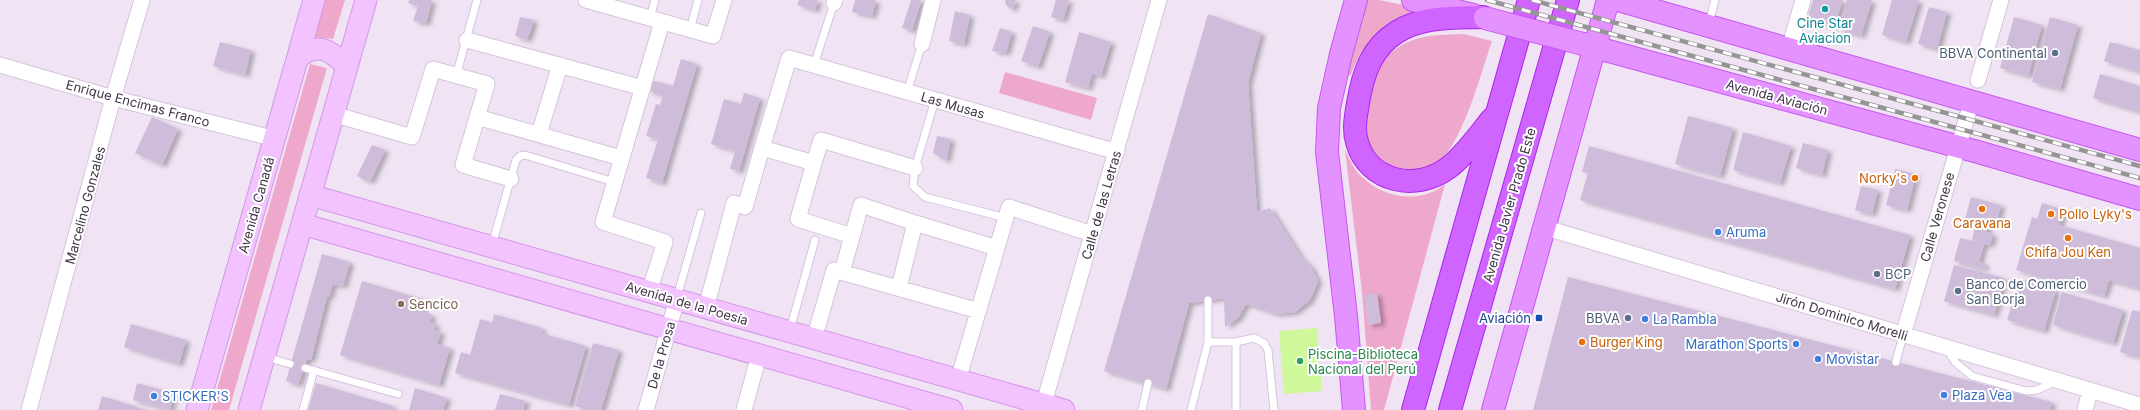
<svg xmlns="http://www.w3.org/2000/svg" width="2140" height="410" font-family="Inter,sans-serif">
<defs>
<filter id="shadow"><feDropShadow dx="4.5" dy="2.5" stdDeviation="2" flood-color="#0004"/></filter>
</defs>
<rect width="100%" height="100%" fill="#f0e4f4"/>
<path fill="#eda8cc" d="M324,0H345L333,39L312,37Z
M1365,0H1379L1423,9C1383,28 1367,34 1350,76L1347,75Z
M1464,34L1492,41C1482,70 1464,137 1443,157C1421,178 1379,174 1369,142C1363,125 1372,74 1384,60C1391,51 1405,42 1416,39C1431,34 1448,35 1464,34Z
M310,64L327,68L229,410H211Z
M1005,72L1097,98L1091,120L999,93Z
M1345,150C1350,159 1353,169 1361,176C1383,198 1420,205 1445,184L1384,410H1371L1362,292Z"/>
<path fill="#cef89a" d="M1317,328L1322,391L1284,394L1279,331Z"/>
<path fill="#cfbbda" filter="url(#shadow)" d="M409,0H432L426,23L413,21L418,6L408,3Z
M799,0H818L815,10L797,5Z
M855,0H876L872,16L852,12Z
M911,0H921L912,31L902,28Z
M1005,0H1016L1012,10L1006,5Z
M1056,0H1069L1063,20L1051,17Z
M1813,0H1843L1834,27L1807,19Z
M1847,0H1872L1861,36L1839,29Z
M1892,0H1919L1906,42L1882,35Z
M1929,7L1947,12L1937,49L1918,44Z
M955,11L970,15L964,44L949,41Z
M1208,14L1261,33L1248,83L1257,212L1270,208L1300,256L1311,267L1318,281L1310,300L1295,312L1276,314L1246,304L1238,318L1225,327L1224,298L1189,303L1166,389L1104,371Z
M520,17L534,20L527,40L515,36Z
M2014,17L2042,25L2028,76L2000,68Z
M2050,17L2078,25L2060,89L2032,82Z
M1033,26L1050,32L1038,67L1021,61Z
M1000,28L1012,32L1006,53L992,51Z
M1079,32L1111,42L1101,76L1092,74L1088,88L1065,82Z
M220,42L251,50L245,75L213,66Z
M2110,42L2140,50V72L2104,61Z
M681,59L697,64L662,183L646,178L658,139L646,136L656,104L660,105L663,95L648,91L651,80L673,86Z
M2100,74L2140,86V112L2093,98Z
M744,93L760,98L739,171L730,169L735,151L711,144L724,99L741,104Z
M1688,116L1733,128L1720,176L1675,164Z
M152,117L178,129L162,165L135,153Z
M1743,132L1791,146L1780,183L1733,170Z
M937,136L951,139L946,161L933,153Z
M1803,143L1828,150L1822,175L1796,168Z
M372,145L385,150L370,182L357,176Z
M1589,146L1910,235L1895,289L1580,200L1588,173L1582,172Z
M1895,169L1916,174L1907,210L1886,205Z
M1861,186L1878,190L1872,214L1855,210Z
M1971,197L2001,205L1997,221L1990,219L1986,232L1993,234L1990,245L1984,244L1979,262L1985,264L1984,269L1954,261L1960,238L1972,241L1975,226L1964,223Z
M2042,203L2064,210L2059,225L2140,248V289L2109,280L2104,296L2016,270L2032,217L2037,219Z
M322,254L350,262L343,286L333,284L329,297L327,296L311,360L307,359L298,385L286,381Z
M1954,265L2004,278L1994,315L1944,301Z
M1568,277L2052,402L2050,410H1533Z
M2019,279L2056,290L2044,331L2007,320Z
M362,281L425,300L422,312L432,315L430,322L436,324L434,330L441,332L437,344L450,348L439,385L340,355Z
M2062,292L2123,310L2113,343L2053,325Z
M1377,293L1381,323L1368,325L1364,295Z
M2132,310L2140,312V357L2120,352Z
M494,314L542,328L541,333L586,346L569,405L455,373L461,352L470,355L480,319L492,323Z
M131,324L186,340L179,364L124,347Z
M593,343L619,350L601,410H587L575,406Z
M137,383L174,393L170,410L133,400Z
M316,383L393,406L392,410H308Z
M415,388L447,398L443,410H409Z
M500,394L526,401L523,410H495Z
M102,396L147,410H98Z"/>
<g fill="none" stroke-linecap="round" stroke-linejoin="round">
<g stroke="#d6c3de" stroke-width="9">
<path id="lane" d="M650,18L655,0
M1709,23L1715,0
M690,30L698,0
M814,65L834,3
M456,76L477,0
M907,92L922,44
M935,100L915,168L913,186L925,197L1006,218
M492,245L516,160L520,156L525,155L614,182
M677,297L701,213
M1208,300V342
M790,330L815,240
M1236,342L1254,338L1264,343L1268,350L1274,410
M1947,350L1956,363L1972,376L2026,391L2037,390L2055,382
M266,357L290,364
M1896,362L1903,335
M305,368L398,394
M303,410L314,370
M1142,410L1148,383
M1191,410L1208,342H1236V410"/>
</g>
<g stroke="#d6c3de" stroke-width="17">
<path id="street" d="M586,0L713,36L724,0
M834,3L835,0
M467,40L643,88
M922,44L933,0
M1789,49L1803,0
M0,65L113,98L276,139
M1978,80L2001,0
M333,114L412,137L433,69L487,84L463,165L511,179
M477,117L621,158
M539,134L560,65
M762,148L789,58L1117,152
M814,163L821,140L915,168
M915,223L997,248
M1543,227L2140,405
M842,272L861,205L915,223L899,288
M649,292L665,242L603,222L662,22
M706,308L734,203L745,207L762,148L814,163L798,219L852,236
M1903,335L1972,100
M814,339L834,270L979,311
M958,380L1009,207L1092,234
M29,410L113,98L142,0
M646,410L677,299
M744,410L759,355
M1042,410L1159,0
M2085,410L2090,391"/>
</g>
<g stroke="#d397e5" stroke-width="23">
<path id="secondary" d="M298,58C317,41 331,50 347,67
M310,195L1064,410
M302,224L952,410
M197,410L314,0
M249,410L366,0"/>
</g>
<g stroke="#c656f0" stroke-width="24">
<path id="primary" d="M1413,0L1473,15
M1618,0L2140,150
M1583,44L1978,152L2140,199
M1354,410L1346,316L1327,152L1329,108L1341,54L1356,0
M1493,410L1608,0"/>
</g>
<g stroke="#a925ed" stroke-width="24">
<path id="highway" d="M1483,17C1453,18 1423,16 1397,32C1371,48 1363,74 1358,103C1356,116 1353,129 1357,142C1368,182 1416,192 1448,168C1465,155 1478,136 1492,119
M1413,410L1529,0
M1450,410L1568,0"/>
</g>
<use href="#lane" stroke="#fff" stroke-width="7"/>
<use href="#street" stroke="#fff" stroke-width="15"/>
<use href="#secondary" stroke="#f2c3ff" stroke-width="21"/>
<use href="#primary" stroke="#e392ff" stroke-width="22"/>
<use href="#highway" stroke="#d064ff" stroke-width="22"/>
<g stroke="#959595" stroke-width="4.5">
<path id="rail" d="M1487,0L2140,178
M1532,0L2140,166"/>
</g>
<use href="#rail" stroke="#fff" stroke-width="3" stroke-dasharray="9" stroke-linecap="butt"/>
<g stroke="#c656f0" stroke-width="24" stroke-linecap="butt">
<path id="primary-bridge" d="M1485,18L1583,44"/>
</g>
<use href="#primary-bridge" stroke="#e392ff" stroke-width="22"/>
</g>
<circle fill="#0f9aa8" stroke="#fff" stroke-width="1.5" cx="1825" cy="9" r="4"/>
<g fill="#5c6f8a" stroke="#fff" stroke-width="1.5">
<circle cx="2055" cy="53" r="4"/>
<circle cx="1877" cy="274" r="4"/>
<circle cx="1958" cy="291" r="4"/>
<circle cx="1628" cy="318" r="4"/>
</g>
<g fill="#e8710a" stroke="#fff" stroke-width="1.5">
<circle cx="1915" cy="178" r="4"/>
<circle cx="1982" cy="209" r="4"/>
<circle cx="2051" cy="214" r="4"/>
<circle cx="2068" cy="238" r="4"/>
<circle cx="1582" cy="342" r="4"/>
</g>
<g fill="#3f7fe0" stroke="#fff" stroke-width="1.5">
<circle cx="1718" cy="232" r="4"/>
<circle cx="1645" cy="319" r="4"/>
<circle cx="1796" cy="344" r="4"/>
<circle cx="1818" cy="359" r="4"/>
<circle cx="1944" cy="395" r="4"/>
<circle cx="154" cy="396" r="4"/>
</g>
<circle fill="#8d6e63" stroke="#fff" stroke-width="1.5" cx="401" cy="304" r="4"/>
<rect fill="#1a4fb4" stroke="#fff" stroke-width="1.5" x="1535" y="314" width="8" height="8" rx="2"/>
<circle fill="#2e9e5b" stroke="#fff" stroke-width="1.5" cx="1300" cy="361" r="4"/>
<g text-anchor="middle" stroke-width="4" stroke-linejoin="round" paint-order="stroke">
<g font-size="13" fill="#0d838f" stroke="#fff">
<text x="1825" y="28">Cine Star<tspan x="1825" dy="15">Aviacion</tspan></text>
</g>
<g font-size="13" fill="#4e5e75" stroke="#fff" text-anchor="end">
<text x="2047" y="58">BBVA Continental</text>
<text x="1885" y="279" text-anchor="start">BCP</text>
<text x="1966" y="289" text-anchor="start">Banco de Comercio<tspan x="1966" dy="15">San Borja</tspan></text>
<text x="1620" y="323">BBVA</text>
</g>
<g font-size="13" fill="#403347" stroke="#fff">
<text transform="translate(1777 97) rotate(15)" y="5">Avenida Aviación</text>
<text transform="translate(138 103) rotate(15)" y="5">Enrique Encimas Franco</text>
<text transform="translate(953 105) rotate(16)" y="5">Las Musas</text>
<text transform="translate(85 205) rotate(-75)" y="5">Marcelino Gonzales</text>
<text transform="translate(256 205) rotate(-74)" y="5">Avenida Canadá</text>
<text transform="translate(1101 205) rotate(-74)" y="5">Calle de las Letras</text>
<text transform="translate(1509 205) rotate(-74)" y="5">Avenida Javier Prado Este</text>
<text transform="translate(1937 217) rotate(-74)" y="5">Calle Veronese</text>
<text transform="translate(687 303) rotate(16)" y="5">Avenida de la Poesía</text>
<text transform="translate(1842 316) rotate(17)" y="5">Jirón Dominico Morelli</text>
<text transform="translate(661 355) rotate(-74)" y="5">De la Prosa</text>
</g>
<g font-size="13" fill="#c56008" stroke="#fff" text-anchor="start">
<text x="1907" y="183" text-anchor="end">Norky's</text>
<text x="2059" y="219">Pollo Lyky's</text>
<text x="1982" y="228" text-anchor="middle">Caravana</text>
<text x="2068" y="257" text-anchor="middle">Chifa Jou Ken</text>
<text x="1590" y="347">Burger King</text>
</g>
<g font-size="13" fill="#366cbe" stroke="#fff" text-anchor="start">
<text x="1726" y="237">Aruma</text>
<text x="1653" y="324">La Rambla</text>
<text x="1788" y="349" text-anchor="end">Marathon Sports</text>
<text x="1826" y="364">Movistar</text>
<text x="1952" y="400">Plaza Vea</text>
<text x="162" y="401">STICKER'S</text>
</g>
<g font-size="13" fill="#785e54" stroke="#fff" text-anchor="start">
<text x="409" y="309">Sencico</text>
</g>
<g font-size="13" fill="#164399" stroke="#fff" text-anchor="end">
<text x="1531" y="323">Aviación</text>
</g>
<g font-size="13" fill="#27864d" stroke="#fff" text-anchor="start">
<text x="1308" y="359">Piscina-Biblioteca<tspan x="1308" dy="15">Nacional del Perú</tspan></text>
</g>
</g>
</svg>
